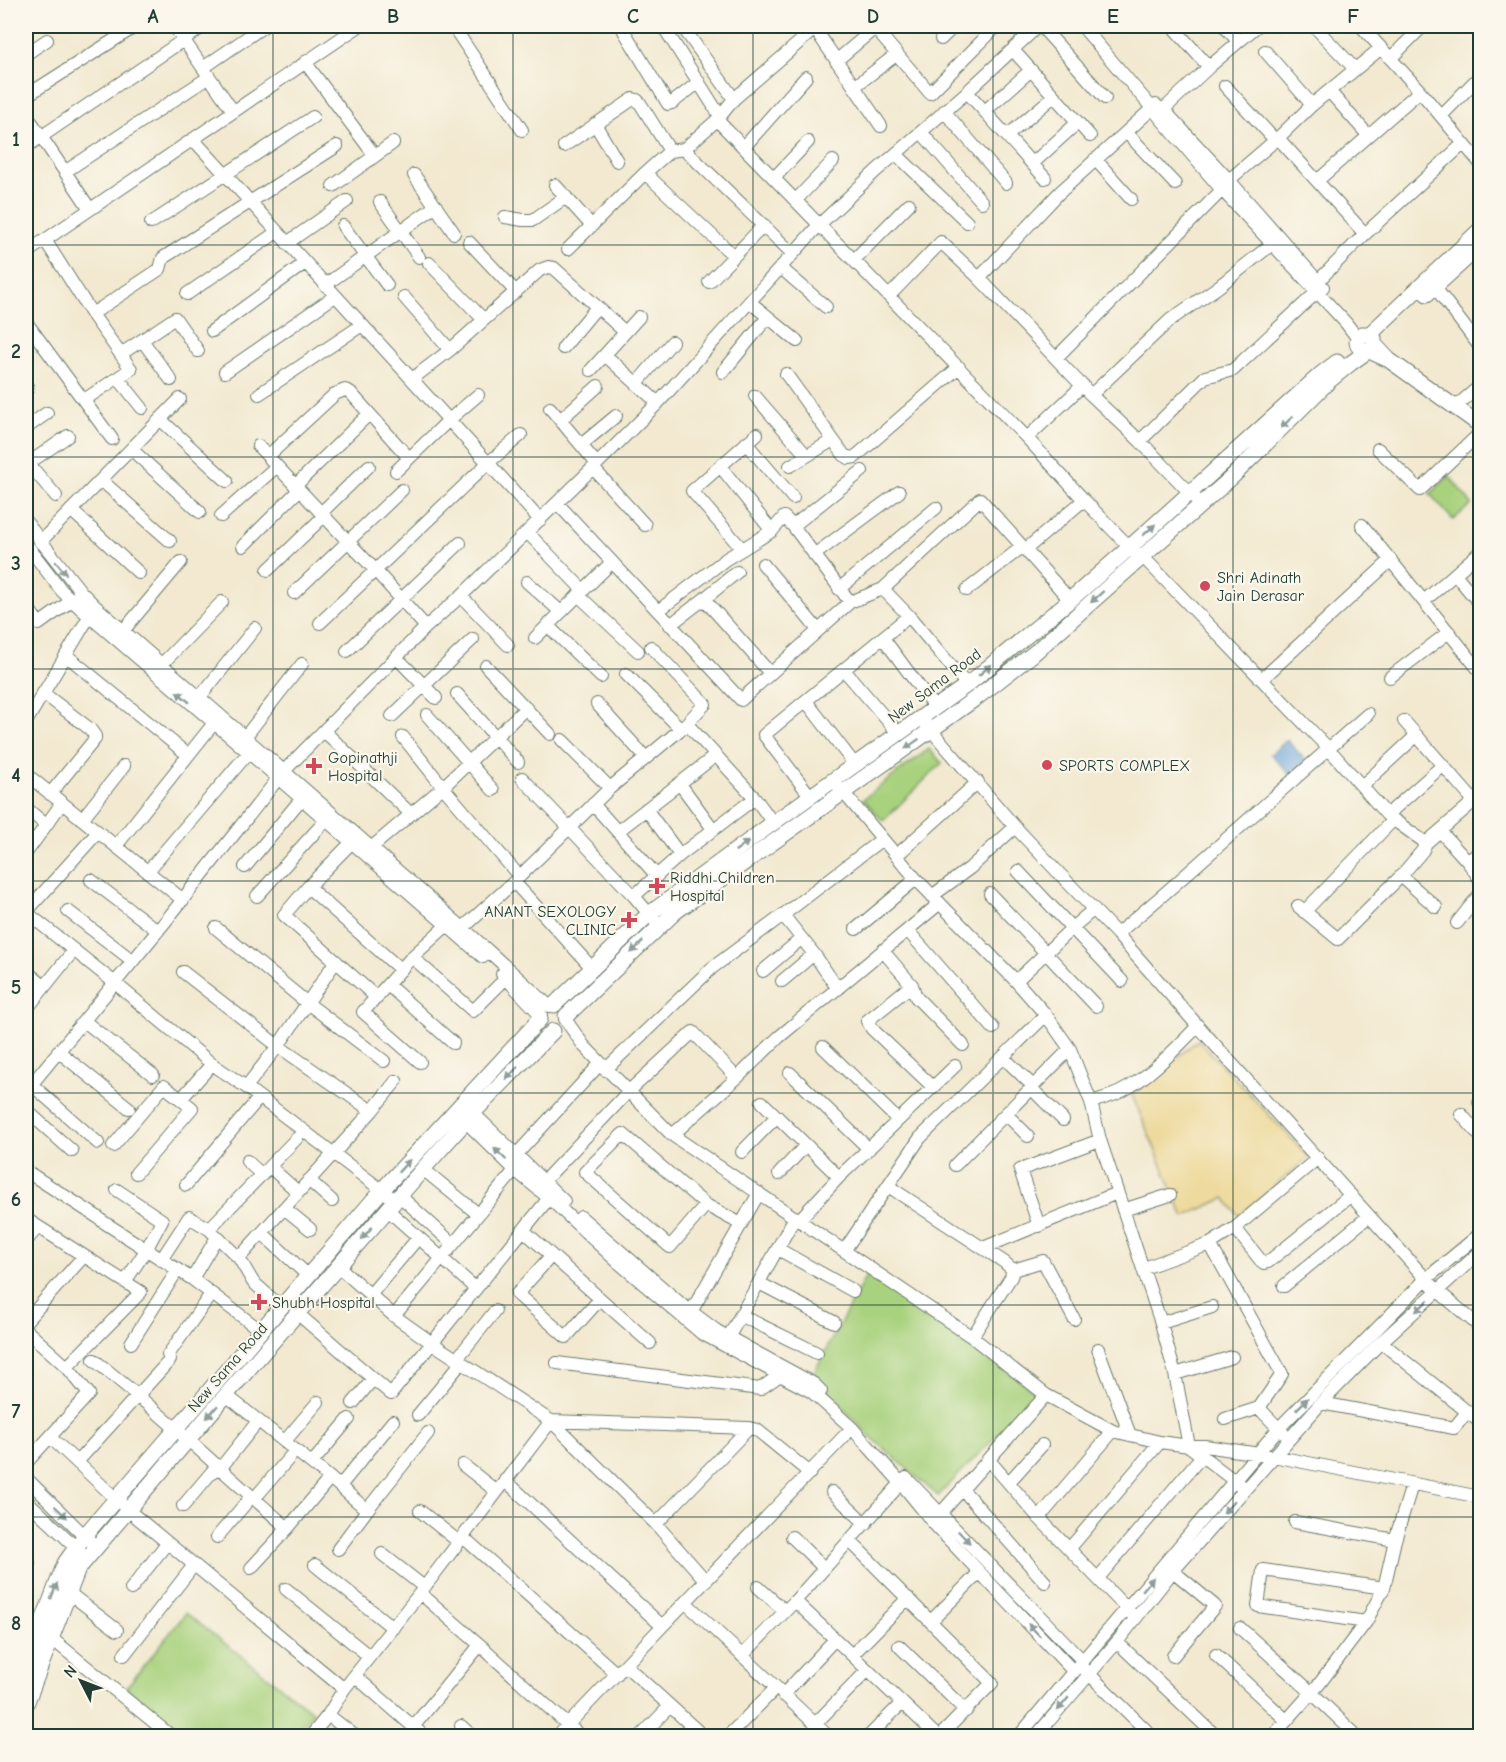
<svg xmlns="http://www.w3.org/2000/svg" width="1506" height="1762" font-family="'Comic Neue',sans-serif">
<rect width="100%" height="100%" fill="#fbf7ec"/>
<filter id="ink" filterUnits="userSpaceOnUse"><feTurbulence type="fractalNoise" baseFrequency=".0167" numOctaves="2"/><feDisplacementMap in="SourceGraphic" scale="12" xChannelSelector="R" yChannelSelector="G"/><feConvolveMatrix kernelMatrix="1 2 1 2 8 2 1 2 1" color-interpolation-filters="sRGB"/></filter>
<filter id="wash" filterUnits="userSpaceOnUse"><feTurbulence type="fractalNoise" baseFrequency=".008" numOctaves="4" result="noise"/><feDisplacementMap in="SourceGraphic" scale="24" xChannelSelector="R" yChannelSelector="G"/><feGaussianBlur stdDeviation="1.35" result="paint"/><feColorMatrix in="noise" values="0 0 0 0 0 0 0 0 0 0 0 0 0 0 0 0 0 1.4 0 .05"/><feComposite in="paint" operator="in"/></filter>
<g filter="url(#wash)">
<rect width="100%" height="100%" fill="#f2e9d0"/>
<path fill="#a9d27e" stroke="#648859" stroke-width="1.5" d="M1449,476L1472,504L1453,520L1430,494Z
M929,749L942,763L883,821L863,799Z
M868,1272L954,1330L1037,1394L938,1496L870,1436L812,1376Z
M186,1613L313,1712L294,1736H186L126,1688Z"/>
<path fill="#eeda9e" stroke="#868c69" stroke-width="1.5" d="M1198,1040L1309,1157L1239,1216L1225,1198L1184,1217L1132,1095Z"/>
<path fill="#6ba4db" stroke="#457088" stroke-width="1.5" d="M1287,740L1306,761L1290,775L1271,754Z"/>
</g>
<g filter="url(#ink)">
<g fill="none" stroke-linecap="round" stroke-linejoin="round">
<g stroke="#69796b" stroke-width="14">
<path id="minor" d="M174,26L233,111
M453,26L522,130
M663,26L720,116
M682,26L734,99
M873,26L930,93L997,26
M1041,26L1105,98
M1082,26L1222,190L1346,323L1358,339
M1172,26L1209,67
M1224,26L1238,41
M1314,26L1355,69
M1361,26L1420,91L1480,163
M815,29L881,126
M624,31L668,104L672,103L699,82
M941,39L954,26
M1013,50L1090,136
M1265,51L1312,105
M26,54L47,40
M1391,58L1423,26
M836,61L875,28
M305,62L375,156
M203,68L264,26
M1225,86L1275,140
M854,87L897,54
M1329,91L1368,135
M967,92L1045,178
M26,96L136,26
M1162,108L1229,180L1323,287
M1163,110L1209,67L1257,26
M944,111L1006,183
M985,111L1031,70
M26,114L90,209
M1441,116L1480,76
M717,120L1027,438L1084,500L1135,553
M595,124L617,161
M921,132L982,202
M1126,132L1175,184
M1007,136L1054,96
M1278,138L1365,234
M193,139L540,520
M564,146L633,99L637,100L640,103L670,151
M26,147L204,26
M744,147L806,77
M684,149L793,254
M896,154L967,222
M1095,159L1131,199
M1032,164L1077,123
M66,171L209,77
M645,173L734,256
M414,175L454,233
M774,178L808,142
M1317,181L1420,91
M555,185L592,226
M333,186L393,143
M796,200L833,161
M380,202L419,257
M505,217L523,220H533L566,197
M151,223L313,117
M343,226L387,285
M45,240L92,314L131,369L84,400
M469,242L516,292
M287,243L347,201
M568,249L645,173L670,151L684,149L717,120L734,99L818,26
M26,253L359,26
M854,260L909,204
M429,263L484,320
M781,268L826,307
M979,278L1059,193L1156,105
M709,282L764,225
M325,285L436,206
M1313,286L1365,234L1463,144
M1434,286L1480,347
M187,294L277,232
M889,296L941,242L979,278L1091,395L1140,441L1196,499
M404,297L450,350
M750,302L797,341
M92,314L160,269L163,258L337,146
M26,322L112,439
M212,331L305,263
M142,340L171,380
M563,348L597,307
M121,354L175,318L198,351
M605,355L658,403
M1056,358L1222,190L1229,180L1278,138L1312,105L1381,48
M591,370L639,317
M225,372L335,296
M723,372L768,317
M786,374L844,455L849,458L855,457L959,367
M118,378L142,408
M412,379L450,350L540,270L548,267L554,268L625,332
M637,383L672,342
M26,389L28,388
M259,394L362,325
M1091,395L1170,320L1218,287L1272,244
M755,396L807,456
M1455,407L1480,386
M550,408L597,464
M160,419L227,481
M560,420L598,386
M26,428L47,413
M1027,438L1083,385
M1140,441L1205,377L1233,370L1317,292
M746,443L793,498
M581,445L616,416
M258,446L375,570L426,627
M131,449L200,512
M1378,449L1420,490L1480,433
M268,456L335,394L345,390L350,392L409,458
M28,463L56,496
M26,465L68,436
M720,466L772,531
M790,466L833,440
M593,468L645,525
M396,471L449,420L478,395
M101,480L170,541
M295,486L369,414
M557,503L741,700L850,602L883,589L909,616L967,685
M71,510L139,573
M321,513L369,466
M221,516L277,466
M26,522L82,593L95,606L463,928L549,1006
M1362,525L1480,671
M793,526L862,471
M527,532L583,590
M40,542L180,399
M26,544L62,591L89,616L247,751L483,957
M243,546L299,490
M742,549L692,491L757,434
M1025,550L1084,500
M814,555L899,492
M1142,556L1329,749L1387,815L1426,843
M763,564L818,630
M268,570L324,516
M1455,574L1480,604
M527,582L561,612
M839,589L936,508
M883,589L980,499L1070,600
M967,590L1022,547
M294,593L402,490
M578,595L638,651
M461,596L508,645
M704,599L770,673
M1424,601L1480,552
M26,605L39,624L78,596
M658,611L726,559L772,531L784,517L793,526L850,602
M320,623L488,463L521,435
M547,625L601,677
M670,625L704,599L737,572
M123,631L181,562
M535,638L612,562
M883,638L935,708
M347,651L460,543
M66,655L188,755
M397,658L436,698
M162,664L222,602
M486,666L550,734
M844,670L899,734
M626,674L681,729
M1390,677L1449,632
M1262,679L1391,560
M43,693L90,729L95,736V739L50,794
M457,694L518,762
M200,697L255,628
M806,701L855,765
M597,704L646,758
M427,715L493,790
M392,716L473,639
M1404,721L1474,801
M26,722L93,610
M925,723L1015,827L1117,934L1198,1026L1426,1279L1438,1291L1480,1327
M687,724L755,798L773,823
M324,731L411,814
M245,737L302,664
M403,737L443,787L519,876
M562,740L610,788
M26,774L183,900
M522,778L634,896L655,921
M680,784L713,829
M838,786L916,879L1016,981L1046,1015L1070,1049L1091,1102L1100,1140L1161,1323L1175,1374L1189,1446L1245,1489
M1362,786L1416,736
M811,797L764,735L909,616
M593,804L657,876
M26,808L46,825
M646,809L680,855
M1387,815L1442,766
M82,819L124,766
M618,831L715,756
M1440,831L1468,862L1480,879
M352,842L308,887L284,915L377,998
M116,846L214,723
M371,848L443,787L526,708
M26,853L62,803
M896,856L978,782
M1468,862L1480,851
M245,867L302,798
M148,871L249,752
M1018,871L1122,981
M1401,876L1436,907
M91,880L158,931
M514,882L593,969
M308,887L401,970
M990,894L1096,1006
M257,896L326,820
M634,896L680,855L755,798
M932,896L970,868L1015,827
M1298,906L1338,939L1401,876L1423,850L1426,843L1480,796
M68,911L133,961
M26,912L115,983L212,1064L246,1087L396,1201
M26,912L98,832
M1304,912L1393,820
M783,915L882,839
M1457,923L1480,894
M216,928L306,1002L384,1061
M463,928L514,882L610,788L681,729L705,704L651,647
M856,929L916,879
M908,931L993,1028
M1117,934L1164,894L1368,714
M883,951L912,985L916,997L963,1045
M412,957L473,1011L506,978
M26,971L44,986
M763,971L801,939
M183,972L278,1046L372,1111
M502,974L541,1015
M782,981L814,954
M1016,981L1073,927L1094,909
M388,985L453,1043
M912,985L867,1021L872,1029L933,1087
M26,1010L74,950
M565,1019L584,1046L672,1135L972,1337L1046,1395L1113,1431L1160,1442L1189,1446H1205L1273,1456L1480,1497
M84,1021L153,1075
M823,1047L898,1120
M58,1051L129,1108
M1003,1057L1033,1086
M420,1062L363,1012L412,957L447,925
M605,1070L712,968L783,915L814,954L838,989
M790,1073L869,1149
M31,1084L98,1143
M246,1087L278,1046L336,961
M1031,1088L1063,1120
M26,1091L165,922L284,771L426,627L461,596L597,464L658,403L819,225L876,171L967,92L1038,26
M181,1099L212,1064
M762,1102L839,1177
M1091,1102C1101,1099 1113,1096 1122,1091C1149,1078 1177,1047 1198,1026
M1479,1102L1480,1104
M467,1107L564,1201
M26,1110L72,1151
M1006,1114L1028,1136
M1461,1114L1480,1136
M461,1117L515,1170L549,1198L619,1263L701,1333L812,1392L852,1428L901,1483L936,1526L1074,1672
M672,1135L737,1078L779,1037L940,903
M113,1146L164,1086L192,1108L136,1173
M742,1152L777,1116
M517,1154L600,1064
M247,1161L262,1175
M955,1165L1070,1049
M270,1167L298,1192
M423,1169L478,1214
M26,1171L99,1218
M779,1174L806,1145
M309,1180L332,1201
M543,1182L628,1092L693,1032L737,1078
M186,1185L259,1098
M888,1186L1004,1262L1013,1270L1011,1277L972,1337
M117,1190L162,1220L146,1250L125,1282
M400,1196L453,1244
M706,1205L670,1247L585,1172L623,1134L706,1205L741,1224
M284,1208L310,1229
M388,1210L476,1289
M1123,1210L1170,1195
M581,1217L680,1303L717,1331L814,1384L821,1391
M26,1219L141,1292L67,1367
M799,1220L839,1177L955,1066
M102,1221L192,1279L260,1330
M1039,1226L1020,1170L1100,1140
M1235,1228L1261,1261L1264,1263L1268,1262L1351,1195
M209,1229L297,1138
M523,1230L650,1343
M262,1233L303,1271
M26,1241L38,1227
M1210,1244L1282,1374L1259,1408L1283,1433
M983,1248L1117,1193
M778,1249L853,1291
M844,1251L920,1138L1046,1015
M551,1256L517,1294L566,1337L600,1299
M239,1258L372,1111L396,1081
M161,1260L189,1217L209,1229L239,1258L253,1282L281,1307
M338,1266L394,1316L432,1343L551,1421L656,1524L706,1581
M1144,1268L1210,1244L1235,1228L1318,1158
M1013,1270L1043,1261L1074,1319
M192,1279L217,1237
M759,1283L834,1322
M1284,1286L1369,1216
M370,1295L418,1238
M691,1312L759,1193
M297,1313L391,1394L549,1198
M394,1316L515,1170
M742,1316L817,1353
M26,1321L83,1257
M1161,1323L1212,1307
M26,1330L67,1367L89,1394L26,1463
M728,1338L795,1217
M1381,1342L1480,1422
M131,1343L177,1271
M1098,1349L1130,1435
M168,1355L211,1294
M94,1360C162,1413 223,1473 288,1528
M456,1360L495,1311
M557,1363L760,1389L780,1375
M1175,1374L1232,1357
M226,1395L330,1478L367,1510L338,1549
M353,1403L373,1379
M1321,1403L1454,1428L1468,1411
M418,1415L461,1363
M1225,1419L1259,1408
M50,1437L128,1510L344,1689
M285,1441L318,1402
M988,1459L1039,1518L1132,1614
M77,1462L170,1360
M312,1463L349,1419
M463,1465L496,1491
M219,1470L258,1421
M26,1478L91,1542
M906,1478L1083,1661
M505,1480L662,1626
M1009,1482L1042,1445
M340,1486L393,1421
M962,1489L1045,1582
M832,1492L866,1524
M254,1499L295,1451
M26,1500L82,1553
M183,1506L216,1467
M367,1510L428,1433
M420,1511L459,1542
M941,1513L1046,1395
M1039,1518L1113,1431
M1295,1522L1395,1540
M656,1524L749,1428
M217,1537L251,1497
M463,1537L617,1674
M792,1537L824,1568
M850,1541L992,1683L940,1736
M1070,1548L1160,1442
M382,1554L424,1587
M26,1560L29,1563
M315,1565L393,1628
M251,1568L288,1528L330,1478
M1098,1578L1201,1457
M758,1587L785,1611
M131,1589L167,1543
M286,1589L369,1656
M69,1593L117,1630
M420,1593L480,1645L580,1736
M795,1601L937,1736
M685,1602L828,1736
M931,1621L979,1573
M1366,1622L1258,1606L1263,1570L1384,1588
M1240,1628L1311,1692L1357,1736
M51,1638L171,1736
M1117,1642L1216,1736
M899,1646L966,1711
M124,1655L194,1565
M852,1655L908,1598
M1216,1655L1286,1720
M742,1656L795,1601L901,1483
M1173,1656L1215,1606L1173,1571
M625,1665L703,1736
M1083,1668L1152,1736
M355,1676L424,1736
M783,1695L835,1639
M328,1715L355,1736
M815,1724L868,1670
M461,1726L472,1736
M413,1727L480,1645
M311,1736L328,1715L344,1689L420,1593L551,1421L749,1428L757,1430L810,1473
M557,1736L852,1428
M641,1736L670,1706
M728,1736L776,1688
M869,1736L902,1703
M1019,1736L1278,1429L1426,1279L1480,1234
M1036,1736L1117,1642L1173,1571L1321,1403L1381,1342L1480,1252
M1273,1736L1320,1683L1366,1622L1384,1588L1395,1540L1412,1485"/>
</g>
<g stroke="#69796b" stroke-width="17">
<path id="major" d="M1427,294L1480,246
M1370,334L1480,230
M1389,360L1480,425
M554,1005L649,914L773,823L967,685L1070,600L1129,548L1321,374L1337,362
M566,1016L675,912L976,698L1033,654L1231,478L1329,381L1351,363L1372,348L1374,344V338L1370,334H1362L1357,342C1358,347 1361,350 1367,350L1389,360L1374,344
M26,1665L65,1563L85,1535L382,1190L540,1019
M26,1704L78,1569L226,1395L423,1169L473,1113L553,1031"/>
</g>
<use href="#minor" stroke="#fff" stroke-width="12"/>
<use href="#major" stroke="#fff" stroke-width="15"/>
</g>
<defs><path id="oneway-solid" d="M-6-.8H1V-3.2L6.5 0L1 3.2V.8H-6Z" transform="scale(1.5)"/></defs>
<g fill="#8f9e9a">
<use href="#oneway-solid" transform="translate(1287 422) rotate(136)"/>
<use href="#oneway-solid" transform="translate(1149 530) rotate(-42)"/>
<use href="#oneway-solid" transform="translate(61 568) rotate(51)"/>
<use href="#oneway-solid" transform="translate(1097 597) rotate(138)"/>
<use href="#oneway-solid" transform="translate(985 670) rotate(-40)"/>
<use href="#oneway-solid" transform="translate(183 697) rotate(-140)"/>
<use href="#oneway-solid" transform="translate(912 744) rotate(145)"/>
<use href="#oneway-solid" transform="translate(742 846) rotate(-36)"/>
<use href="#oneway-solid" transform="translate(637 947) rotate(136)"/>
<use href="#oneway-solid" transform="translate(512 1073) rotate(134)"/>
<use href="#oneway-solid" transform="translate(500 1154) rotate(-136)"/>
<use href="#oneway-solid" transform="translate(404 1166) rotate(-47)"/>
<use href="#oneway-solid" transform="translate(367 1233) rotate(131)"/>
<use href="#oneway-solid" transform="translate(1422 1306) rotate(138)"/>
<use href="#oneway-solid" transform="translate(1302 1404) rotate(-45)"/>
<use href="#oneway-solid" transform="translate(212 1412) rotate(131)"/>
<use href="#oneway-solid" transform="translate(1229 1507) rotate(131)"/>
<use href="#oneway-solid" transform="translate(61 1512) rotate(44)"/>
<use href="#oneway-solid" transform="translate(964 1537) rotate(46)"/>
<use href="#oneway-solid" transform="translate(1148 1584) rotate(-50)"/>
<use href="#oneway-solid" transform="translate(54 1591) rotate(-69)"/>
<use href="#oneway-solid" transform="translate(1034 1630) rotate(-134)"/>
<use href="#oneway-solid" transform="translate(1063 1704) rotate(130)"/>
</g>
</g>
<path fill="none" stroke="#1f3d34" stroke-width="1.5" stroke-opacity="0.55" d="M273,26V1736M513,26V1736M753,26V1736M993,26V1736M1233,26V1736M26,245H1480M26,457H1480M26,669H1480M26,881H1480M26,1093H1480M26,1305H1480M26,1517H1480"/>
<g fill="#d1495b" stroke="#fbf7ec" stroke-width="2">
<circle cx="1205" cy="586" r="6"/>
<circle cx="1047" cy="765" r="6"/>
<path d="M311 757h6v6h6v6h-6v6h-6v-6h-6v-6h6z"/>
<path d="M654 877h6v6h6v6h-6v6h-6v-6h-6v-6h6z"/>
<path d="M626 911h6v6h6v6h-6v6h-6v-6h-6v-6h6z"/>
<path d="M256 1293h6v6h6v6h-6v6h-6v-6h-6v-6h6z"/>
</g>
<g text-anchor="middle" stroke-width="4.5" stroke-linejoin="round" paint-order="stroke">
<g font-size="16" fill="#1f3d34" stroke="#fbf7ec" text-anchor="start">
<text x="1217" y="583">Shri Adinath<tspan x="1217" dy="18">Jain Derasar</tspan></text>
<text x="328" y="763">Gopinathji<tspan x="328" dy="18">Hospital</tspan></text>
<text x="1059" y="771">SPORTS COMPLEX</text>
<text x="670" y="883">Riddhi Children<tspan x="670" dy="18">Hospital</tspan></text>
<text x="616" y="917" text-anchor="end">ANANT SEXOLOGY<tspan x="616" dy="18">CLINIC</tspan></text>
<text x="272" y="1308">Shubh Hospital</text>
</g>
<g font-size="16" fill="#1f3d34" stroke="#fbf7ec">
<text transform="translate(934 685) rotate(-37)" y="6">New Sama Road</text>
<text transform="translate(227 1367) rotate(-49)" y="6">New Sama Road</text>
</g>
</g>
<rect width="1506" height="1762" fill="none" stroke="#fbf7ec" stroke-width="66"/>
<g transform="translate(81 1681) rotate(312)" stroke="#fbf7ec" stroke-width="4.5" paint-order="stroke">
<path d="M0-4.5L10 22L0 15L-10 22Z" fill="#1f3d34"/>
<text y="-9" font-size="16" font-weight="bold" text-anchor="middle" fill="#1f3d34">N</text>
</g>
<rect x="33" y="33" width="1440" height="1696" fill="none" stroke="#1f3d34" stroke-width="2"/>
<g font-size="20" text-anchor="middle" font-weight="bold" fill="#1f3d34">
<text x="153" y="23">A</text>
<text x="393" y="23">B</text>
<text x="633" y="23">C</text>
<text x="873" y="23">D</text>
<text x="1113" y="23">E</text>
<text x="1353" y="23">F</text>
<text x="16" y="146">1</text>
<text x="16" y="358">2</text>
<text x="16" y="570">3</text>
<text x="16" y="782">4</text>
<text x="16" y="994">5</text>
<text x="16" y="1206">6</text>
<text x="16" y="1418">7</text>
<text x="16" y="1630">8</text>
</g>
</svg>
